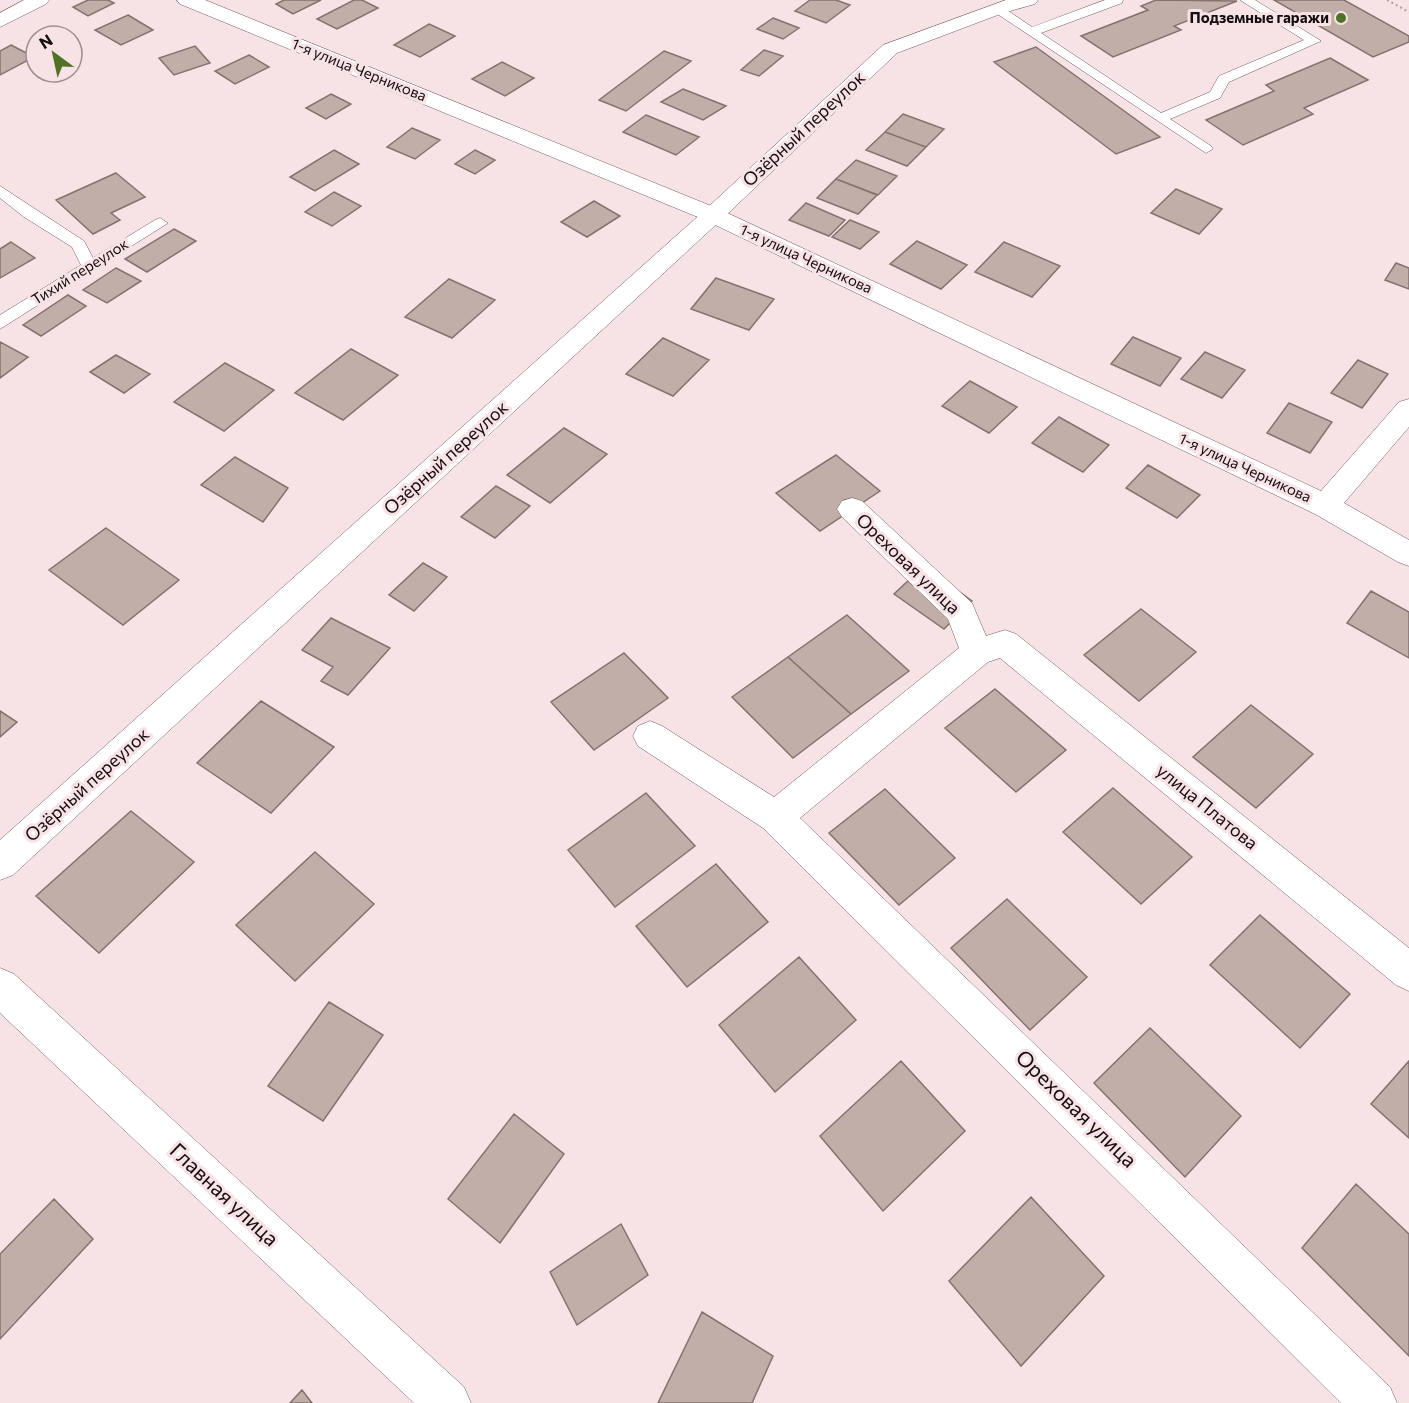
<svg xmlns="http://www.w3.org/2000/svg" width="1409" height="1403" font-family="Commissioner,sans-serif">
<rect width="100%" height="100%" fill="#f7e2e5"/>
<path fill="#c1aea9" stroke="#85726e" stroke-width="1.5" d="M88,0H108L114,3L88,16L73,7Z
M284,0H321L293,14L276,4Z
M354,0H362L378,8L337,29L317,19Z
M810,0H836L850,5L826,23L795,11Z
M1156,0L1237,1L1174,26L1181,30L1113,57L1081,36L1148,10L1141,6Z
M1274,0H1344L1409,36V42L1373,57Z
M128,15L153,30L121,45L95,30Z
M773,18L799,28L783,39L757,29Z
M429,24L455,36L420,57L394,45Z
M11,45L34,57L0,75V51Z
M195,46L210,63L174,75L159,58Z
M1036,47L1160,137L1116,154L994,62Z
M764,50L783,56L759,76L741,70Z
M664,51L691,61L626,111L599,100Z
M249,55L269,67L235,84L215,71Z
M1330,58L1368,80L1304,108L1313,114L1243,145L1206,120L1274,91L1266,85Z
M502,62L534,78L505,96L472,79Z
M683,89L726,106L703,120L661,102Z
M331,94L351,104L326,119L306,108Z
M903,114L944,129L926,147L885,132Z
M646,115L699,137L676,155L623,132Z
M412,128L440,140L415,159L387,147Z
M885,132L926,147L907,166L866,150Z
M334,150L359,164L315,191L290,177Z
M475,150L495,160L475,174L455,164Z
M856,160L897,176L878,195L836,179Z
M116,173L145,197L111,213L120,220L93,234L56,200Z
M836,179L877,195L858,214L817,198Z
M1176,189L1222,209L1199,234L1151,213Z
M334,192L361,206L332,226L305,212Z
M594,201L620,216L587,237L561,222Z
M806,203L845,220L829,236L789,220Z
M850,220L879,232L860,249L832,237Z
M174,229L196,241L147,272L125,259Z
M917,241L967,265L941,289L890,264Z
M11,242L35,258L0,278V249Z
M1004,242L1060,266L1032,297L975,272Z
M1396,263L1409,268V289L1385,280Z
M116,268L141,281L107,303L83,290Z
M716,278L774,299L749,330L691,309Z
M449,279L495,300L452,338L405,317Z
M68,295L86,306L41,336L23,325Z
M1133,337L1181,358L1160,386L1111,364Z
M663,338L709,360L673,396L626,374Z
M0,342L28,357L0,378Z
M351,349L398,375L343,420L295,393Z
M1205,352L1245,370L1222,398L1181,379Z
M116,355L150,374L124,393L90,372Z
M1358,360L1388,374L1362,408L1331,393Z
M225,363L274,390L224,431L174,402Z
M970,381L1017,407L989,433L942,406Z
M1289,403L1332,422L1310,453L1267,433Z
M1059,417L1109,445L1083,472L1032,443Z
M564,428L607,454L550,503L507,475Z
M836,455L880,491L820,531L776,493Z
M235,457L288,488L263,522L201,485Z
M1148,465L1200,495L1177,518L1126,488Z
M496,486L530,506L495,538L461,517Z
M106,528L179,580L123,625L49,570Z
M423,563L447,577L414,611L389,595Z
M908,581L940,605L957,590L972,601L944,629L894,594Z
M1371,591L1409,612V658L1347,623Z
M1141,609L1196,652L1139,701L1084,655Z
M847,615L909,671L851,714L788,657Z
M331,618L390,648L348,695L321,681L333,667L302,650Z
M624,653L668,698L594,750L551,702Z
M788,657L851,714L793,758L732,697Z
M995,689L1066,750L1016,792L945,728Z
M261,701L334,747L271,813L197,763Z
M1251,705L1313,754L1256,808L1193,757Z
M0,711L17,722L0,737Z
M1113,788L1192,857L1141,904L1063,832Z
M885,789L955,858L899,905L829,833Z
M646,793L695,846L615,907L568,850Z
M131,811L194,862L99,953L36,896Z
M315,852L374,904L295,981L236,925Z
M716,864L768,922L687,987L636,926Z
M1007,899L1087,977L1030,1030L951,948Z
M1260,915L1350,994L1300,1048L1210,965Z
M799,957L856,1020L775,1092L719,1025Z
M329,1002L383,1035L323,1121L268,1086Z
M1150,1028L1241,1116L1185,1177L1094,1083Z
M901,1061L965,1131L883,1211L820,1136Z
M1409,1061V1138L1371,1104Z
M514,1114L564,1154L500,1243L448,1199Z
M1356,1184L1409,1234V1356L1302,1248Z
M1031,1197L1104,1276L1021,1366L949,1281Z
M54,1199L93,1239L0,1339V1254Z
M621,1224L648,1275L577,1325L550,1272Z
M702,1312L773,1356L752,1403H658Z
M302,1390L312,1403H290Z"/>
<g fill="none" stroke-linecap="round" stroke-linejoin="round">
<g stroke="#6d5b5e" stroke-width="1">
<path id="service" d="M1105,0H1123L1122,3L1041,33L1161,113L1210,92L1219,76L1304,40L1240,0H1255L1321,41L1229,82L1220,98L1170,119L1211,146L1213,149L1206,153L990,9L996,5L1001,6L1032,27Z
M0,186L84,241L93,258L155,220L160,218L168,223L0,329V315L81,265L72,247L24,217L0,198Z"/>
</g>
<g stroke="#6d5b5e" stroke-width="1">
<path id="minor" d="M24,0H49L46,4L0,27V13Z
M177,0H205L721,210L1321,491L1399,402L1409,399V427L1344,503L1409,540V566L1398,562L1315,514L705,220L180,4Z
M852,498L862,501L972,603L986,636L1005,630L1016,634L1409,948V991L1396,985L1000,658L988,662L800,818L1390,1387L1397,1403H1341L763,828L638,746L633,736L638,726L650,721L662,726L774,797L959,648L948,619L842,517L837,509L842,501Z
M0,968L14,974L464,1387L471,1403H414L0,1013Z"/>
</g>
<g stroke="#6d5b5e" stroke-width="1">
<path id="tertiary" d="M1006,0H1038L1035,4L1003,13L897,53L721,220L13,875L0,880V840L705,210L883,45Z"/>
</g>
<path stroke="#ad9d9f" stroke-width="2" stroke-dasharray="2 3" stroke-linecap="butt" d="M1387,0L1409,12"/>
<use href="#service" fill="#fff" fill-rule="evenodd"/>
<use href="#minor" fill="#fff" fill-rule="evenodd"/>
<use href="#tertiary" fill="#fff" fill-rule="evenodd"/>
</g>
<circle fill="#517127" stroke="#f7e2e5" stroke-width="2" cx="1341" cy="18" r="6"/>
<g text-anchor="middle" stroke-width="6" stroke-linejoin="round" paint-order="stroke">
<g font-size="15" font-weight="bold" fill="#150e0f" stroke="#f7e2e5" text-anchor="end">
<text x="1329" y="23">Подземные гаражи</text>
</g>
<g font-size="15" fill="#150e0f" stroke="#f7e2e5">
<text transform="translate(359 70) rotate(22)" y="5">1-я улица Черникова</text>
<text transform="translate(806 259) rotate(25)" y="5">1-я улица Черникова</text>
<text transform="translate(80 272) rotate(-32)" y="5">Тихий переулок</text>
<text transform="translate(1245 468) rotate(25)" y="5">1-я улица Черникова</text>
</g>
<g font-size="18" fill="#150e0f" stroke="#f7e2e5">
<text transform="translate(804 129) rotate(-43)" y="6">Озёрный переулок</text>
<text transform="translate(446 458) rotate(-42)" y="6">Озёрный переулок</text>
<text transform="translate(908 564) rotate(44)" y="6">Ореховая улица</text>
<text transform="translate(87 785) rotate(-42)" y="6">Озёрный переулок</text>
<text transform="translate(1207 807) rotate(39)" y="6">улица Платова</text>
</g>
<g font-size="21" fill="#150e0f" stroke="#f7e2e5">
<text transform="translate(1076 1109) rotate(44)" y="7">Ореховая улица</text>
<text transform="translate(224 1195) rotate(43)" y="7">Главная улица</text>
</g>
</g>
<g transform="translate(54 54) rotate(327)"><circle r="28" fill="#f7e2e5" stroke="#9d8d8f" stroke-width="1.5"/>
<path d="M0-4.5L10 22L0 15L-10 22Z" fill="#517127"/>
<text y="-9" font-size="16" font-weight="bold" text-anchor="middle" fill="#150e0f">N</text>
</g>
</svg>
